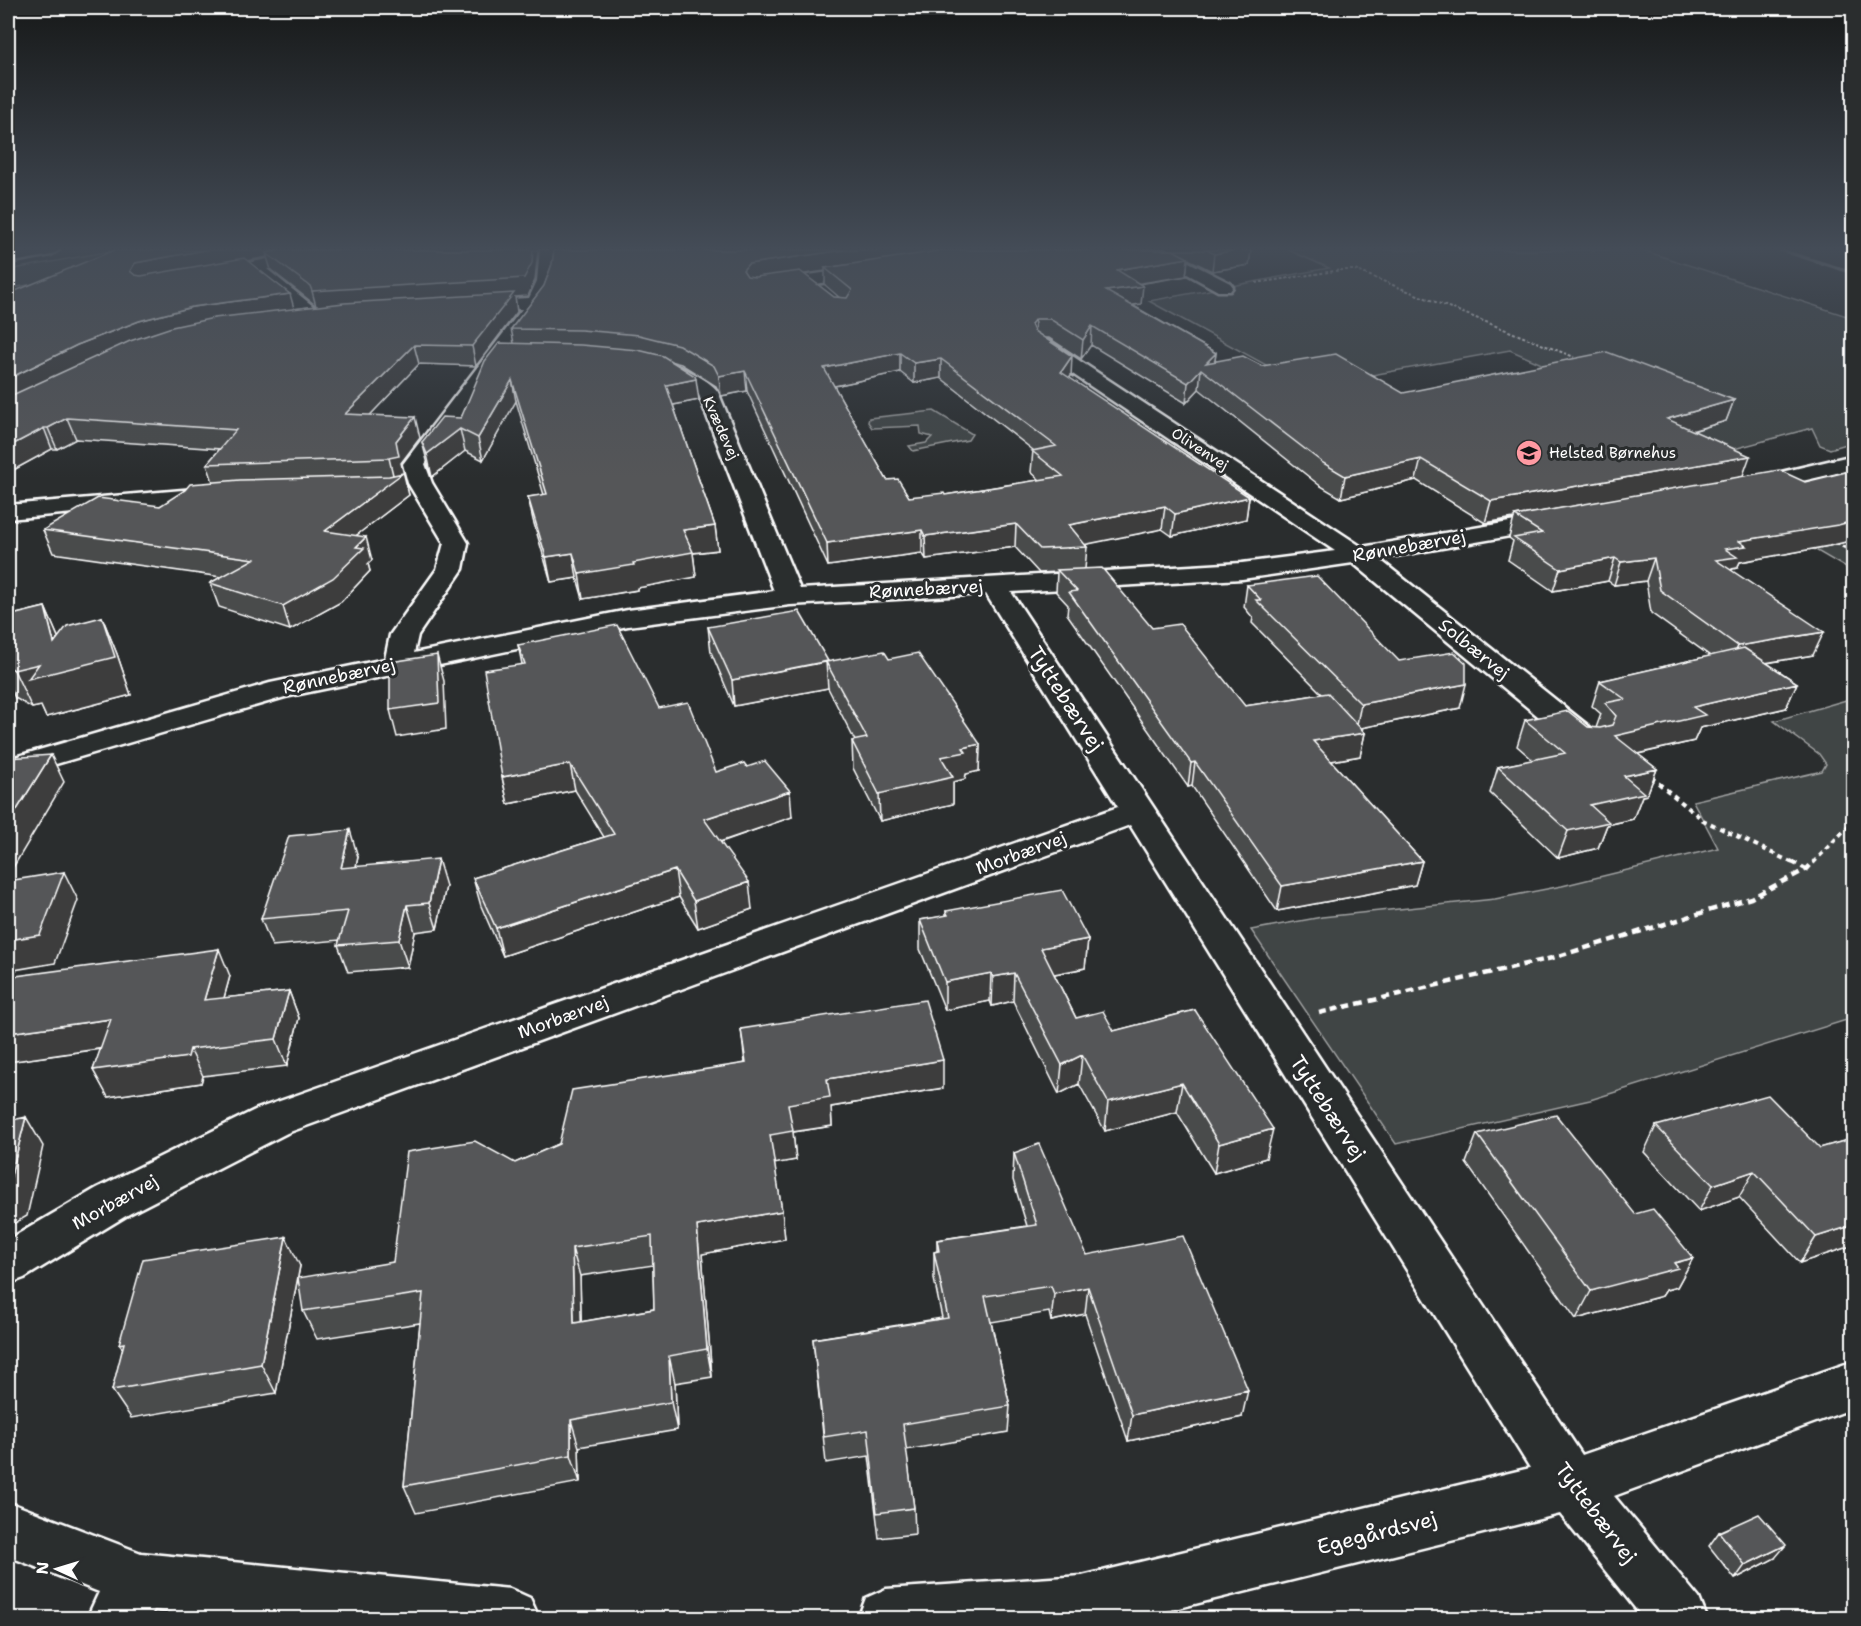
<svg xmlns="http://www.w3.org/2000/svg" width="1861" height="1626" font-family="'Shantell Sans',sans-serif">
<rect width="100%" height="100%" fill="#2a2d2e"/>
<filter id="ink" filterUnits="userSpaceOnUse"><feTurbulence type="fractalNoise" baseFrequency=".0167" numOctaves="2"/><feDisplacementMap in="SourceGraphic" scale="12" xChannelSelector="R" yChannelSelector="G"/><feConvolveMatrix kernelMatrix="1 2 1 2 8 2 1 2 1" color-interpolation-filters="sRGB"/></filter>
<g filter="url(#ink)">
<path fill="#414445" stroke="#a0a2a2" stroke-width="1.5" d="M1288,250H1642L1853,318V442L1830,449L1820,445L1812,428L1734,449L1510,350L1306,387L1149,301L1329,268Z
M110,251L98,271L8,289V270Z
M934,411L972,434L968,440L913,451L909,446L926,443L932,437L921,434L920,426L872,428L868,422L869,418Z
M1765,498L1853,543V572L1737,504Z
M1853,698V1018L1590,1100L1396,1144L1251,930L1322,917L1495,899L1562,886L1718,848L1693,801L1822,771L1826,764L1819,754L1774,721Z"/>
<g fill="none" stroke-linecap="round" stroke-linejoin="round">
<path fill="#a6a7a7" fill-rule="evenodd" d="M1775,250H1786L1854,271V275Z"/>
<g stroke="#fff" stroke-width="5">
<path id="street" d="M315,250H351L343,255L267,269L313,306L316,310L311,322H299L296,318L298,311L250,272L211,280L203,275L211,270Z
M540,250H556L553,281L545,303L425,464L432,483L468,543L463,569L418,635L414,653L628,610L774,591L699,395L678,381L651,370L648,366L651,362C667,358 709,378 718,392L800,589L1242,563L1335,551L1034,348L1032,344L1034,340H1048L1362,547L1556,514L1565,516L1568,521L1565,526L1556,528L1379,559L1601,736L1605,743L1601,750L1590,752L1579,750L1353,563L1242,579L1011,592L1582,1455L1854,1361V1408L1614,1496L1699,1598L1707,1618H1643L1560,1514L1138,1618H858L866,1598L886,1589L1082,1576L1530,1468L1130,825L287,1133L129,1214L24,1278L8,1284V1240L97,1188L257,1109L1118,807L986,594L790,605L628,626L285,697L8,778V759L270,683L385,659L390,635L437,569L444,543L408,483L403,464L522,309L472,311L466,310L463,306L466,302L472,301L529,298L537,281Z
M1144,250H1165L1230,283L1233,287L1230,291H1218Z
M869,266L875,267L877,271L875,275L769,291L763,290L760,286L763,282L769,281Z
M1854,455V469L1751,493L1743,491L1739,486L1743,481Z
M218,487L226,489L230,494L226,499L8,519V505Z
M8,1502L141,1553L510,1589L530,1598L539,1618H233L154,1610L149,1618H87L99,1592L8,1556Z"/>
</g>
<g stroke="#fff" stroke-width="5">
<path id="secondary" d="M23,250H59L51,255L8,263V253Z"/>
</g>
<path stroke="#fff" stroke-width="2" stroke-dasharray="3 2" stroke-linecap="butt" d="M1256,283L1341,270H1355L1574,357"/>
<path stroke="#fff" stroke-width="3" stroke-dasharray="4.5 3" stroke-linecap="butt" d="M1835,543L1854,552"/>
<path stroke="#fff" stroke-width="4" stroke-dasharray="5 4.5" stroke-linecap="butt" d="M1651,777L1703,820L1793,863
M1813,863L1854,820"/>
<path stroke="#fff" stroke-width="4.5" stroke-dasharray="8 5" stroke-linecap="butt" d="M1790,861L1806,869
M1319,1013L1552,958L1751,898L1807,869L1814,861"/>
<use href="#street" fill="#2a2d2e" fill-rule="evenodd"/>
<use href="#secondary" fill="#2a2d2e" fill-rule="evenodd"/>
</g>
<path fill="#494b4c" stroke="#fff" stroke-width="1.5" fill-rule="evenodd" d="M538,250L535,280L528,296L515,297L517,312L476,366L419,364L370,415L420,438L401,463L409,495L356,535L372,560L368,564L370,571L341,602L290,630L219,607L210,583L221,577L53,553L43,530L160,506L213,482L207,464L220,449L76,439L57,449H52L8,473L112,251ZM267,257L271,270L314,304L315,306L294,309L248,261Z
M554,250H1251L1249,265L1212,271L1188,259L1186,276L1139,284L1141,304L1132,305L1216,353L1215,361L1262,366L1403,393L1734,400L1726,421L1693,431L1742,477L1805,482L1854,470V540L1829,546L1740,562L1737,568L1732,569L1731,571L1813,655L1767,663L1797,683L1786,708L1700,728L1694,741L1638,754L1657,769L1647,795L1642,796L1633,819L1607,825L1598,848L1558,858L1490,793L1498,767L1533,760L1517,746L1525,720L1596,728L1601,714L1592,706L1600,681L1710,656L1651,613L1646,581L1614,585L1608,581L1553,591L1508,560L1513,541L1509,538L1514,518L1485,523L1416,480L1341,498L1319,485L1199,389L1186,403L1091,345L1081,359L1049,338H1045L1071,376L1069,378L1249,497L1246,519L1172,536L1162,529L1085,544L1087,547L1085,569L1152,628L1245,706L1322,694L1252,623L1253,618L1244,607L1247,585L1399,661L1460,708L1361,728L1365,733L1360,756L1331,761L1422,861L1415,885L1277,911L1192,786L1188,787L1067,614L1068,605L1056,592L1057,572L1039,573L1015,547L926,559L922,553L828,566L747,391L721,396L716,386L681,364L673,362L699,400L673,405L715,526L718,550L693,553L696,577L637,588V590L583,599L577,578L551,582L533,520L528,497L544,495L516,401L483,460L465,451L432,477L428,464L422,442L461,418L514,343L511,329L544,286L552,264ZM825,271V285L840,298L834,297L804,274ZM900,372L914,383L941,378L1033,450L1031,472L1040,480L945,495L909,497L887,480L834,386Z
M45,607L58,637L102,617L117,654L131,695L46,717L41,706L32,708L15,698L8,682V616Z
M708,627L828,662L889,659L980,744L979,771L966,774L965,779L953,782V804L880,821L853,768L852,741H855L828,688L734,706L711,652Z
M518,645L659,708L716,772L747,767L792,817L721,842L752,909L698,928L679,897L503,956L481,906L473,878L604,837L575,790L508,804L502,777L522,664Z
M358,857L356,866L446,886L437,929L415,932L408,967L348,972L338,945L340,940L272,946L261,919Z
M946,911L1088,939L1085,968L1054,974L1076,1018L1114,1031L1195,1010L1266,1158L1214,1173L1177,1112L1105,1131L1079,1084L1059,1094L1013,1001L992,1006L990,1001L945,1010L920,949V920L946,916Z
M230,976L224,998L289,991L299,1018L287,1066L203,1076L201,1083L108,1097L93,1070L101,1049L8,1062V996Z
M741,1029L943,1088L831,1107L832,1126L793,1132L796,1160L774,1163L782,1211L785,1239L702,1254L712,1377L675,1383L677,1430L579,1447L580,1482L416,1513L404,1486L420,1323L317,1339L303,1311L393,1262L515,1163L745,1063ZM653,1265L654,1309L581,1322L580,1276Z
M1656,1126L1820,1148L1854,1138V1245L1800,1263L1739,1197L1699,1211L1644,1152Z
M1477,1134L1635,1214L1693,1258L1677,1287L1666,1290L1662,1296L1576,1319L1466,1163Z
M1014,1153L1087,1255L1242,1417L1128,1441L1085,1314L1051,1321L1049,1312L991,1322L1010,1406L1008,1432L906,1450L914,1508L915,1534L879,1538L869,1456L826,1463L813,1339L942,1318L934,1279V1252L937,1251V1240L1027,1226L1013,1180Z
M300,1266L276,1393L131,1418L112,1390L123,1349L119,1344Z
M1719,1532L1775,1558L1735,1579L1709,1546Z"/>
<path fill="#3c3d3e" stroke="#fff" stroke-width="1.5" d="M205,250H301L266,253L267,257L141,281L130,271L135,263Z
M533,250H538L535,280L528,296L515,297L517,312L476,366L472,346L317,310L312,291Z
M844,250H960L825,268V271L750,282L743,270L748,264Z
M1237,250H1251L1249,265L1212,271L1214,254Z
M1188,258L1186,276L1116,287L1117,270Z
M1143,286L1141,304L1104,309L1106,291Z
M290,294L295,312L8,403V379L77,345L139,321L192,307Z
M1035,319L1034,338L1031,324Z
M1092,326L1091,345L1081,359L1083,340Z
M414,345L419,364L351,435L345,414Z
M900,353V372L825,388L824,368Z
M1216,353L1213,373L1206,363Z
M1072,356L1071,376L1060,392L1061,372Z
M941,359V378L914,383V363Z
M1201,369L1199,389L1186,403L1188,383Z
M745,371L747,391L721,396L719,376Z
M696,379L699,400L668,406L666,385Z
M512,380L516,401L483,460L478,438Z
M1734,400L1726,421L1660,440L1667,419Z
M415,417L420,438L401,463L409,495L332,554L325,531L394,479L389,458L396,441Z
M67,418L76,439L57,449L48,428Z
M44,428L52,449L8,473V447Z
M460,429L465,451L432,477L427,454Z
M1750,456L1742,478L1515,516L1514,518L1485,523L1491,501Z
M1421,459L1416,480L1341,498L1345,476Z
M1249,497L1246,519L1172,536L1175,514Z
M1165,506L1162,529L1068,548L1069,525Z
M1854,521V540L1829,546L1740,562L1737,568L1732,569L1728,579L1716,560L1725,549L1739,541Z
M1016,524L1015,547L926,559L925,536Z
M715,526L718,550L693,553L696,577L637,588V590L583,599L579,574L633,563L683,530Z
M922,530V553L828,566L827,543Z
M366,537L372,560L368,564L370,571L341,602L290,630L283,606L356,547Z
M573,553L577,578L551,582L546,557Z
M1615,558L1608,581L1553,591L1560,569Z
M1654,558L1646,581L1614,585L1621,562Z
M45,607L61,644L102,617L117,654L131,695L46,717L41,706L32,708L14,670L54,643Z
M1824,632L1813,655L1729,669L1738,646Z
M437,655L444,681L446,729L397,737L390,710Z
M826,662L828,688L734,706L732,680Z
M1797,683L1786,708L1700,728L1694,741L1606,761L1615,736L1693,707Z
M1466,684L1460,708L1356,729L1361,704Z
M1365,733L1360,756L1308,765L1313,741Z
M980,744L979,771L966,774L965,779L953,782V804L880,821L879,794L941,757L963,748Z
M51,755L64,782L8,876V824Z
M1195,762L1192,786L1188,787L1191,763Z
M570,764L575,790L508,804L502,777Z
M1657,769L1647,795L1642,796L1633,819L1607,825L1598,848L1558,858L1568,831L1590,805L1624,776Z
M790,791L792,817L708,846L704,819Z
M350,830L358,857L350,894L341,868Z
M438,859L446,886L437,929L429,903Z
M1422,861L1415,885L1277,911L1282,886Z
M675,870L679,897L503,956L496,928Z
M64,872L78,900L55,963L8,971V940Z
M749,882L752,909L698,928L694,901Z
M407,905L415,932L408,967L399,940Z
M1088,939L1085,968L1039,977L1041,948Z
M219,949L230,976L216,1027L204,1000Z
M991,973L990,1001L945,1010V982Z
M1014,973L1013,1001L992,1006L993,977Z
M289,991L299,1018L287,1066L276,1039Z
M111,1019L125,1045L8,1062V1033Z
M190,1049L203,1076L201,1083L108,1097L93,1070Z
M1082,1055L1079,1084L1059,1094L1062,1065Z
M943,1060V1088L831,1107L832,1126L793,1132L796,1160L773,1164L770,1135L788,1104L827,1079Z
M1182,1083L1177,1112L1105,1131L1108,1102Z
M26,1117L43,1146L27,1216L8,1227V1187Z
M1273,1129L1266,1158L1214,1173L1219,1144Z
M1754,1171L1739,1197L1699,1211L1713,1185Z
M782,1211L785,1239L702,1254L712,1377L707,1349L697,1226Z
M1854,1225V1245L1800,1263L1816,1237Z
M286,1237L300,1266L276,1393L261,1364Z
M572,1248L580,1276L582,1351L574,1323Z
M1693,1258L1677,1287L1666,1290L1662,1296L1576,1319L1591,1291L1674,1263Z
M1088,1287L1085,1314L1051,1321L1054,1294Z
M669,1356L675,1383L677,1430L671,1402Z
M1248,1390L1242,1417L1128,1441L1132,1415Z
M571,1420L579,1447L580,1482L571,1455Z
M1786,1545L1775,1558L1735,1579L1745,1565Z"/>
<path fill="#555758" stroke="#fff" stroke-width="1.5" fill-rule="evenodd" d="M114,250H205L135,263L130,271L135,275L141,276L244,258L290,294L192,307L139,321L77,345L8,379V294Z
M282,250H533L532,263L524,278L312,291L310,286L266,253Z
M554,250H844L748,264L743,270L747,276L755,277L800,271L834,297L847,298L852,290L825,268L945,250H1173L1188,258L1117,270L1143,286L1106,291L1216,353L1206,363L1243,356L1262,366L1336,354L1403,393L1607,352L1734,400L1667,419L1750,456L1491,501L1421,459L1345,476L1323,463L1201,369L1188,383L1092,326L1083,340L1050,319H1035L1031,324L1034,331L1072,356L1061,372L1249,497L1175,514L1165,506L1069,525L1087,547L1040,549L1016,524L925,536L922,530L827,543L745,371L719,376L714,366L679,345L639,335L581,330L511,329L544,286L552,264ZM900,353L914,363L941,359L1056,446L1032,451L1063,476L945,495L944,493L909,497L898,479L887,480L824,368Z
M1207,250H1237L1214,254Z
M514,293L472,346L414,345L345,414L415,417L396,441L399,456L389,458L207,464L236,430L67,418L48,428H44L8,447V397L130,341L172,327L214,318L344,303Z
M499,343L581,345L638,350L663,356L695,376L696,379L666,385L715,526L683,530L693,552L633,563L634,565L579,574L573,553L546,557L528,497L547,494L512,380L478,438L460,429L427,454L422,442L442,417L461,418L485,361Z
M1779,470L1805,482L1854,470V521L1838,525L1739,541L1746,546L1725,549L1737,557L1716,560L1824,632L1738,646L1660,590L1654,558L1621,562L1615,558L1560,569L1514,538L1542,533L1515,516Z
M403,473L325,531L366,537L356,547L364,548L333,578L283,606L210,583L254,559L43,530L98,498L160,506L185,490L190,484L240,480L389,476Z
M1102,568L1152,628L1180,624L1245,706L1328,693L1365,733L1313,741L1422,861L1282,886L1195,762L1191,763L1069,592L1077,591L1057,570Z
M1317,576L1399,661L1454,652L1466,663V684L1361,704L1256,600H1261L1247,585Z
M45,607L54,643L67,626L102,617L115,657L28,679L39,664L14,670L8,666V616Z
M799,611L828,661L732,680L708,627Z
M617,625L659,708L688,702L716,772L744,763L747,767L765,761L790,791L704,819L749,882L694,901L675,870L496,928L473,878L614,834L570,764L502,777L484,670L525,664L518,645Z
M1744,648L1797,683L1693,707L1705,715L1615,736L1657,769L1624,776L1644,793L1590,805L1609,822L1568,831L1498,767L1565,753L1525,720L1568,711L1588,727L1600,728L1612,725L1616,716L1605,703L1625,699L1600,681Z
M884,651L889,659L918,653L980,744L963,748L966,752L941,757L953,777L879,794L852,741L867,738L826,662Z
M437,655L439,703L390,710V662Z
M51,755L8,824V758Z
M350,830L341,868L438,859L429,903L407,905L399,940L338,945L348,911L261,919L289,836Z
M64,872L40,935L8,940V881Z
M1062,890L1088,939L1041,948L1076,1018L1103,1011L1114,1031L1195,1010L1273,1129L1219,1144L1182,1083L1108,1102L1082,1055L1062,1065L1014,973L993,977L991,973L945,982L920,920L948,915L946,911Z
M219,949L204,1000L289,991L276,1039L190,1049L188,1057L93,1070L111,1019L8,1033V996L16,976Z
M925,1000L943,1060L827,1079L830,1097L788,1104L793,1131L770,1135L782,1211L697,1226L707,1349L669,1356L671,1402L571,1420V1455L404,1486L423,1293L303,1311L298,1278L393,1262L407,1152L475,1141L515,1163L559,1144L572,1090L746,1063L741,1029ZM652,1236L654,1309L574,1323L572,1248Z
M1768,1095L1820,1148L1854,1138V1225L1816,1237L1754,1171L1713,1185L1656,1126Z
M1556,1115L1635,1214L1653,1209L1693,1258L1674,1263L1678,1268L1591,1291L1477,1134Z
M26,1117L8,1187V1121Z
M1039,1144L1087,1255L1183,1236L1248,1390L1132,1415L1088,1287L1054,1294L1051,1286L985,1296L1010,1406L903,1424L914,1508L877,1513L868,1430L824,1437L813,1339L948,1318L934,1252L939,1251L937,1240L1037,1225L1014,1153Z
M286,1237L261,1364L112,1390L124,1343L119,1344L143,1259Z
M1759,1514L1786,1545L1745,1565L1719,1532Z"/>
</g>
<linearGradient id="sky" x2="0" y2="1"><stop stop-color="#171919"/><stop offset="0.52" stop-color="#444c57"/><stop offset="1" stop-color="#444c57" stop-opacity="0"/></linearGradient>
<rect width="1861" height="478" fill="url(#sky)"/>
<defs>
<g id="school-disc" transform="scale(1.35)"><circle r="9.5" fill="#ff9aa2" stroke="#2a2d2e"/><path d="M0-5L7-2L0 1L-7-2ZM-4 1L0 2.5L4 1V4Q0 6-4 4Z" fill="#111"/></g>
</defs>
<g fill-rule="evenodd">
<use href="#school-disc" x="1529" y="453"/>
</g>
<g text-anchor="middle" stroke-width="6" stroke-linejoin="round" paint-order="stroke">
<g font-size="15" fill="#fff" stroke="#2a2d2e">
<text transform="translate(721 428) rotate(66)" y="5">Kvædevej</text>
<text transform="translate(1200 449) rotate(33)" y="5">Olivenvej</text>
</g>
<g font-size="15" fill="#fff" stroke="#2a2d2e" text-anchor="start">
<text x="1549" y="458">Helsted Børnehus</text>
</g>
<g font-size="18" fill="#fff" stroke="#2a2d2e">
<text transform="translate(1409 546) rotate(-10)" y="6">Rønnebærvej</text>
<text transform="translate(926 589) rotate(-3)" y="6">Rønnebærvej</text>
<text transform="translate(1474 649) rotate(39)" y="6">Solbærvej</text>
<text transform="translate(339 676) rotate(-12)" y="6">Rønnebærvej</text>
<text transform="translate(1021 853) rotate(-20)" y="6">Morbærvej</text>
<text transform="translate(563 1017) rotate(-20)" y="6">Morbærvej</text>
<text transform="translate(115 1202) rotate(-29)" y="6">Morbærvej</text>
</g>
<g font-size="21" fill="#fff" stroke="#2a2d2e">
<text transform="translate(1066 699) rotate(57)" y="7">Tyttebærvej</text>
<text transform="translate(1328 1108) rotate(57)" y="7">Tyttebærvej</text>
<text transform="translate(1596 1513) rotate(53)" y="7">Tyttebærvej</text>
<text transform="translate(1377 1533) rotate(-14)" y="7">Egegårdsvej</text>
</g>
</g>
<rect width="1861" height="1626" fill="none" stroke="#2a2d2e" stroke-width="30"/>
<rect x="15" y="15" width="1831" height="1596" fill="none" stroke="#fff" stroke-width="2" filter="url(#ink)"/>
<g transform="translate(57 1569) rotate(274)" stroke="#2a2d2e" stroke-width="4.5" paint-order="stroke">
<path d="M0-4.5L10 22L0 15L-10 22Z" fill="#ffffff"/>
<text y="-9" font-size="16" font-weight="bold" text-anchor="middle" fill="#ffffff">N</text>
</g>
</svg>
